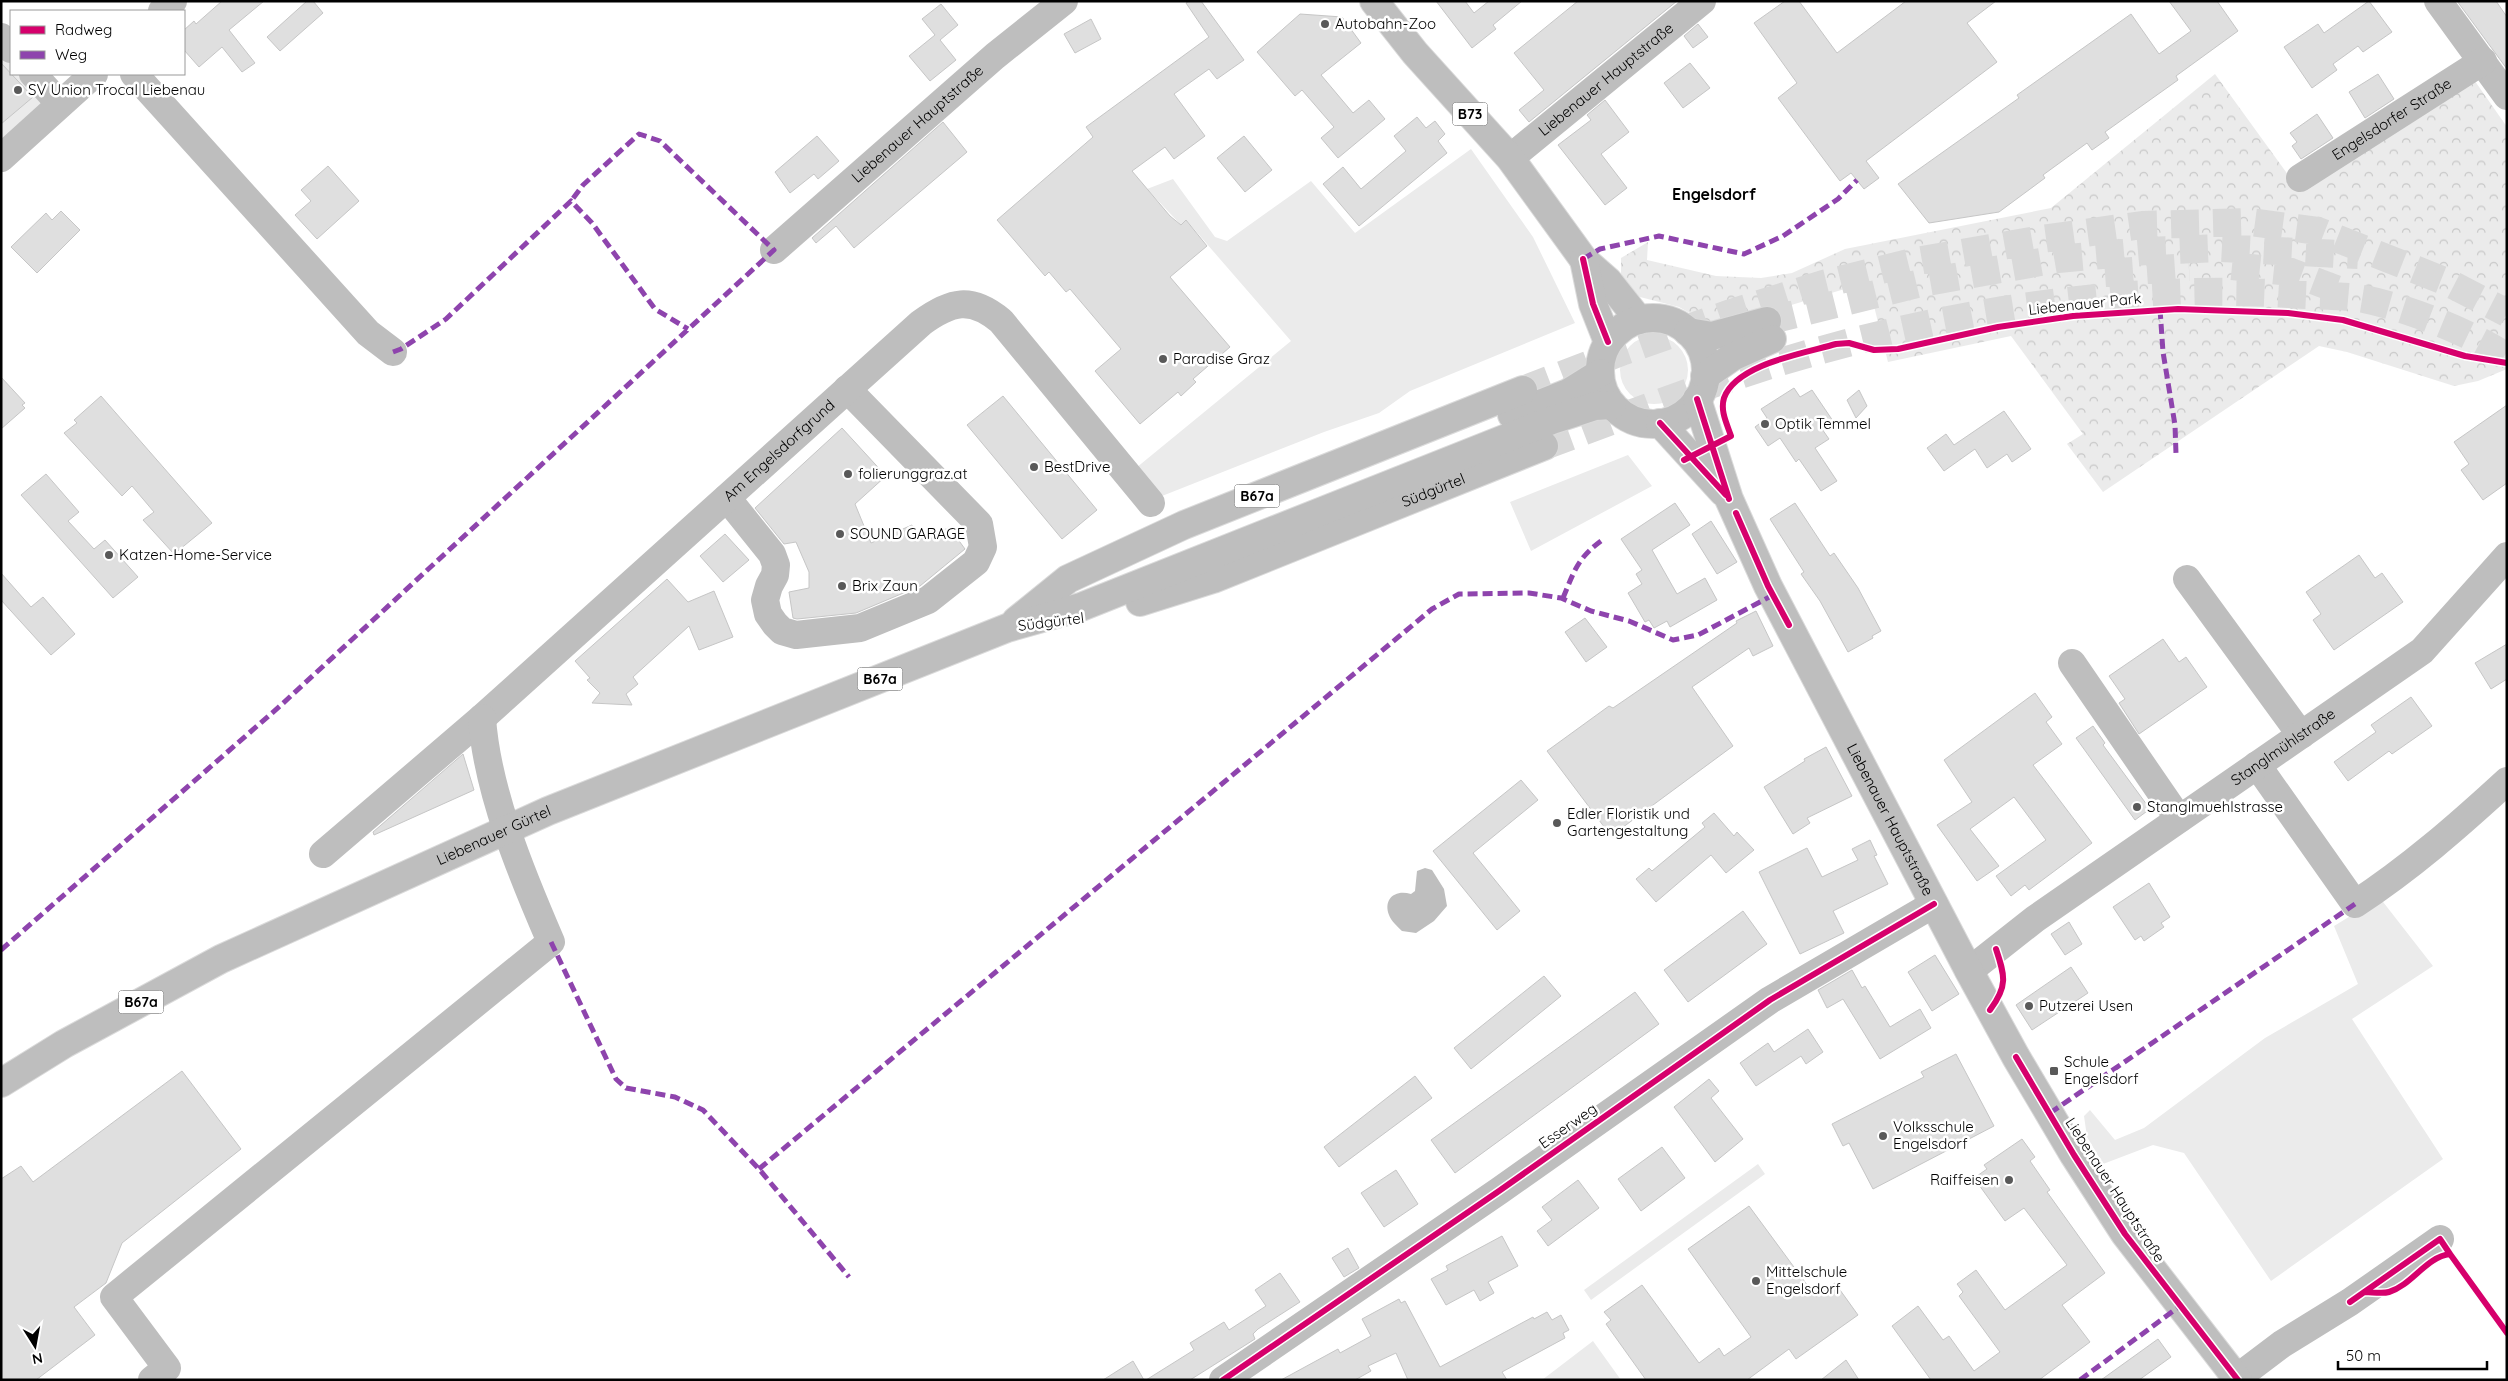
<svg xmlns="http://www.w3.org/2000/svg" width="2508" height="1381" font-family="Quicksand,sans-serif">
<defs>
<pattern id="park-crowns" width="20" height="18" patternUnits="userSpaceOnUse" patternTransform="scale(1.25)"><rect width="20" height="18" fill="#ebebeb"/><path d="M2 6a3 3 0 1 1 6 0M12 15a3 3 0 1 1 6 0" fill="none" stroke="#c8c8c8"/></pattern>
</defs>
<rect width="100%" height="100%" fill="#fff"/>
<path fill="#ebebeb" d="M1,51L11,62V74H22L50,105L1,146Z
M1471,149L1533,237L1575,323L1410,391L1379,413L1324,432L1162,496L1136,468L1291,341L1187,221L1181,225L1147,189L1173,179L1215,237L1227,241L1311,181L1355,233Z
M1620 370a34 34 0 1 1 68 0a34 34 0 1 1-68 0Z
M1628,455L1652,486L1531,551L1510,502Z
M2380,898L2433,966L2352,1019L2443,1159L2271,1281L2184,1153L2153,1145L2103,1164L2087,1137L2084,1116L2090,1110L2115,1140L2144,1128L2265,1038L2358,984L2334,926Z
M1758,1164L1765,1174L1591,1300L1584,1290Z
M1593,1341L1621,1380H1542Z"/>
<path fill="url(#park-crowns)" d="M2215,74L2299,190L2470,74L2507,127V369L2478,381L2454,386L2347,352L2319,346L2103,492L2067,444L2083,434L2011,336L1888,362L1868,282L1758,315L1707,323L1679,307L1640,297L1621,283V258L1648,242L1647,260L1716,276L1761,278L1792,273L1845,249L2051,208Z"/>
<path fill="#bebebe" d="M1425,868L1432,870L1444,889L1447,906L1434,921L1416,933L1402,931C1398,927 1391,921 1389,915C1383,899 1395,889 1411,894L1415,891L1417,871Z"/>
<path fill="#dfdfdf" stroke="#c6c6c6" d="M222,1H264L229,30L255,63L242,72L222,47L199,67L184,50V30L194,21L196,24Z
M307,1H313L323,13L280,51L267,37Z
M1189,1H1201L1244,60L1217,79L1209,69L1174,94L1205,136L1174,159L1165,147L1132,171L1170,216L1181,225L1186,220L1207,246L1170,277L1230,347L1193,379L1196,382L1181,396L1178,392L1140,424L1095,371L1121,349L1070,289L1066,292L1049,272L1045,276L997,220L1093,137L1086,127L1209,37L1186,3Z
M1436,1H1465L1474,13L1489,1H1522L1493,25L1496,29L1472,48Z
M1578,1H1677L1529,122L1519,110L1544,90L1514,53Z
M1785,1H1799L1837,53L1906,1H1996L1967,23L1997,62L1866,161L1879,178L1864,189L1851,173L1840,181L1778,98L1797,83L1754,23Z
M2169,1H2217L2238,31L2176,76L2178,80L2105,132L2109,138L2092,150L2087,143L2043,175L2045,178L1999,212L1929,223L1898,184L2019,98L2017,95L2131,14L2159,54L2191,31Z
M2369,1L2392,32L2363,52L2358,46L2333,64L2337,70L2312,88L2284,47L2318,24L2324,33Z
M2457,1H2496L2507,17V69Z
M941,4L958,25L940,40L956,60L930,81L909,56L935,35L922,19Z
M1300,14L1342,17L1361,43L1321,75L1353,113L1369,100L1385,119L1338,158L1321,138L1334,127L1302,90L1295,96L1257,52Z
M1091,19L1101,39L1075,53L1064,34Z
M1698,24L1708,37L1693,48L1684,36Z
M1,63L33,97L1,124Z
M1690,63L1710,88L1683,108L1664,83Z
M2378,74L2394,99L2365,118L2349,92Z
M1605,100L1629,132L1601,154L1627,188L1605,205L1558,145L1591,120L1587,115Z
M2317,114L2333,138L2301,159L2292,146L2297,142L2290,133Z
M1417,117L1426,128L1435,121L1445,134L1438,141L1447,153L1359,226L1323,184L1343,167L1361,189L1406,151L1394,136Z
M943,122L967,152L854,248L836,226L816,243L812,238Z
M817,136L839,161L818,179L814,174L790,193L775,172Z
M1244,136L1272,170L1245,192L1217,158Z
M328,166L359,201L317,239L295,215L311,201L301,190Z
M61,211L80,230L37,273L11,247L46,213L52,220Z
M1,377L25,403L22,405L25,408L1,429Z
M1794,388L1800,397L1812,390L1833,421L1822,429L1829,439L1815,448L1837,481L1821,491L1799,459L1796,462L1780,438L1768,446L1755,427L1767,418L1761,409Z
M1859,390L1867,406L1856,418L1847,400Z
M101,396L212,523L174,554L143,520L154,512L132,486L122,496L64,433L77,423L74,420Z
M1003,396L1097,510L1062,539L967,425Z
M2507,405V483L2483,500L2461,470L2469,464L2454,442Z
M2004,411L2031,449L2012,462L2007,454L1987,468L1975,449L1944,471L1927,448L1946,434L1954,445Z
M842,428L886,476L855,504L871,543L912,525L922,539L927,535L930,539L949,527L965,549L920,586L856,613L797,619L793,618L789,592L809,588V572L796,542L784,544L755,508Z
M46,474L79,512L68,521L94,549L105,540L138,577L113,598L21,495Z
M1675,503L1690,525L1652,550L1677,594L1705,578L1717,600L1670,627L1667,621L1654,628L1649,620L1645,622L1628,593L1642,584L1636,574L1642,570L1621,539Z
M1795,503L1830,556L1834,553L1858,588L1881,631L1872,636L1873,638L1848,652L1820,601L1801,574L1804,572L1770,519Z
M1711,521L1737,562L1717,574L1692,534Z
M725,534L749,560L723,582L700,556Z
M2359,555L2375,578L2382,573L2403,602L2334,650L2313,620L2321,614L2306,592Z
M1,573L31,607L43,597L75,634L51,655L1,600Z
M667,579L688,602L714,591L733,637L699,650L689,626L633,677L638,684L626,694L632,705L592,703L600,693L587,680L590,678L575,661Z
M1756,611L1773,646L1753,656L1749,648L1692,687L1733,746L1611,836L1547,751L1609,706L1613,708L1737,623L1736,621Z
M1585,618L1607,647L1586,662L1565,632Z
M2163,639L2179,662L2186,657L2207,687L2139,734L2119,703L2125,699L2109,676Z
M2507,644V679L2491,689L2475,663Z
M2035,693L2052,717L2046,722L2062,744L2033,765L2092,843L2029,890L2025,885L2011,896L1996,876L2046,840L2014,797L1970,829L1999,866L1977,881L1937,825L1972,802L1944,760Z
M2411,697L2432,726L2392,754L2389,751L2348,781L2334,762L2376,732L2371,725Z
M2093,726L2105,743L2103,745L2150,809L2135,820L2076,738Z
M1826,747L1852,796L1807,818L1810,823L1793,834L1764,787L1805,761L1804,759Z
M463,754L474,790L374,835L373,832Z
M1521,780L1538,800L1473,853L1520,911L1497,930L1433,851Z
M1714,813L1734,836L1737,832L1754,850L1726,873L1711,855L1656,902L1636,879L1649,868L1652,871L1705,827L1702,823Z
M1870,840L1877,855L1874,856L1888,884L1833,911L1844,933L1800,954L1759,872L1807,848L1822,877L1858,860L1852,849Z
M2149,883L2170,917L2161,923L2164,927L2144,941L2141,936L2135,940L2113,907Z
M1743,911L1767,944L1688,1002L1664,970Z
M2069,922L2082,944L2065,955L2051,934Z
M1935,955L1959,994L1932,1011L1908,972Z
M2071,967L2088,993L2032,1030L2016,1005Z
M1852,970L1862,988L1865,986L1890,1027L1920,1009L1931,1028L1880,1059L1843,999L1827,1008L1818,990Z
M1544,976L1561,996L1471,1069L1454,1048Z
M1635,992L1659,1024L1455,1173L1431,1140Z
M1808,1029L1823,1052L1806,1064L1801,1056L1756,1086L1740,1063L1768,1043L1774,1052Z
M1956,1054L1994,1126L1873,1189L1849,1143L1843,1146L1832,1124L1924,1077L1921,1072Z
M182,1071L241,1149L122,1243L106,1283L74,1307L95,1335L36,1380H1V1179L21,1166L33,1182Z
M1415,1076L1432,1098L1339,1167L1324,1147Z
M1709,1079L1719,1091L1711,1098L1743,1139L1715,1162L1674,1107Z
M2022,1139L2035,1157L2030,1161L2050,1190L2047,1192L2105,1273L2062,1305L2090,1342L2039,1380H1931L1892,1326L1918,1306L1943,1340L1949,1336L1974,1371L2000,1352L1959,1296L1963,1292L1957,1284L1976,1270L2005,1310L2067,1265L2024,1208L2005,1221L1974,1178L1987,1169L1984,1165Z
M1662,1147L1685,1178L1641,1211L1618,1179Z
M1396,1170L1418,1204L1384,1227L1361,1193Z
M1578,1180L1599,1208L1548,1246L1537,1231L1552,1220L1542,1207Z
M1749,1206L1816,1297L1835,1283L1858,1315L1796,1359L1789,1349L1747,1380H1646L1606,1324L1611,1320L1604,1312L1642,1285L1699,1363L1719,1348L1724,1356L1751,1337L1688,1249Z
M1502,1236L1518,1266L1488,1282L1494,1293L1480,1301L1474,1290L1446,1305L1431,1279L1448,1270L1446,1266Z
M1348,1248L1359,1268L1344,1277L1332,1258Z
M1280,1273L1300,1302L1258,1329L1253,1334L1255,1339L1190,1380H1146L1194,1350L1190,1343L1224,1322L1229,1330L1266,1306L1255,1290Z
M1399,1299L1401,1303L1405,1301L1440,1367L1533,1317L1534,1319L1547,1312L1552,1320L1561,1315L1569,1330L1563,1333L1565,1338L1502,1372L1507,1380H1408L1396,1353L1368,1366L1371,1371L1355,1380H1281L1338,1349L1340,1353L1371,1336L1362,1319Z
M2158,1339L2171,1357L2139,1380H2101Z
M1846,1360L1859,1380H1821Z
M1133,1361L1144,1380H1103Z"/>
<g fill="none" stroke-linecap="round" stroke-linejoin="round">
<path stroke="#d9d9d9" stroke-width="28" stroke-dasharray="28 14" stroke-linecap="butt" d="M2232,266L2291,272L2336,289
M2105,273L2189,267
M1767,321L1921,283L2058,259L2146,251L2221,248L2358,255
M1523,390L1624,351L1731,313L1823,284L1917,261L2042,239L2142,225L2251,222L2318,231L2447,282L2507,313
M1544,446C1605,424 1666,399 1728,379C1899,320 2107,282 2289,294C2313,296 2340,295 2364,299C2408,308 2469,332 2507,357"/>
<g stroke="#dbdbdb" stroke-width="30">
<g id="major">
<path d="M1374,1L1415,53L1510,158L1584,260L1608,281L1639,320"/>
<path d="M1584,260L1593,304L1608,342"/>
<circle cx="1653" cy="371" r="53"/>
<path d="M1688,332L1712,336L1767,321"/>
<path d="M1705,376L1732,357L1772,339"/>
<path id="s6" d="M1697,399L1729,499L1768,586L1969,971L2016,1057L2074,1155L2125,1234L2238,1380"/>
<path d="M1512,415L1568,393L1600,373"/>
<path d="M1660,423L1723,492"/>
<path id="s7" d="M1140,602L1213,579L1544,446"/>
<path d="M1016,621L1068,579L1184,525L1523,390"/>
<path id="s8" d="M1,1083L64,1044L221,959L548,811L1007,628L1081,607L1552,420L1595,406L1612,405"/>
</g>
</g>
<g stroke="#bebebe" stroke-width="28">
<path d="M2438,1L2507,96"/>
<path d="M162,11L173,1"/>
<path d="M1,37L11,49"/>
<path d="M33,74L60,104"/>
<path d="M134,74L368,333L393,352"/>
<path d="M1,158L94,74"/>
<path id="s1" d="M1510,158L1702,1"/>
<path id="s2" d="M2300,178L2483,61"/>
<path id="s3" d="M774,250L995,56L1064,1"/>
<path d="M727,498L772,554L776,565L775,575L769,586L765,600L768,614L775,624L782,631L796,635L860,628L928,600L976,562L983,547L979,524L847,389"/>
<path d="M2187,579L2301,735"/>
<path d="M2072,663L2179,819"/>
<path d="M2257,765L2355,904C2410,868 2458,826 2507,781"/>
<path id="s4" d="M323,854L482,718L921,323C951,301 971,296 1001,321L1151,503"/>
<path id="s5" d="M1969,971L2035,919L2422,651L2507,556"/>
<path d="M2237,1378L2282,1344L2350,1302L2440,1239"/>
<path d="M152,1380L167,1368L114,1297L551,942C522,875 487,791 482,718"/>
<path d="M1223,1380L1499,1191L1770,1000L1934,904"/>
</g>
<use href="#major" stroke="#bebebe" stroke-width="28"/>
<path stroke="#8e44ad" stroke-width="5" stroke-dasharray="10 5" stroke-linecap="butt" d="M1583,259L1600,249L1659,236L1744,254L1783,236L1838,199L1857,180
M2160,309L2163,352L2175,425L2176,454
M393,352L401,349L446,319L571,201L592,223L655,309L688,329
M1563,598C1575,569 1578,557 1605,538
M551,942L616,1079L626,1088L675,1097L703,1110L759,1169L849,1277
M1,950L280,706L774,250L660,141L639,134L583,185L571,201
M2050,1113L2355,904
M759,1169L1432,609L1459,594L1529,593L1561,598L1591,611L1629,621L1673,640L1698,635L1773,595
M2080,1380L2180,1306"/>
<g stroke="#fff" stroke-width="9">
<path id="cycleway" d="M1583,259L1593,304L1608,342
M1697,399L1729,499
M1660,423L1726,495
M1684,460L1731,436C1727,424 1720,411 1724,398C1736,364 1805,353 1836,344L1849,343L1874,350L1898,349L1998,327L2073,316L2178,309L2288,313L2343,320L2465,356L2507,363
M1736,513L1768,586L1789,625
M1990,1010C2008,986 2005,976 1996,949
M2016,1057L2074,1155L2125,1234L2238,1380
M2365,1292C2372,1292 2382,1294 2389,1292C2412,1285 2426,1257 2450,1254L2507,1333
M2350,1302L2440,1239L2450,1254
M1223,1380L1499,1191L1770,1000L1934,904"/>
</g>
<use href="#cycleway" stroke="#d6006c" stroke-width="6"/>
</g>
<g fill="#595959" stroke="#fff" stroke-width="2">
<circle cx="1325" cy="24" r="5"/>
<circle cx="18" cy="90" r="5"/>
<circle cx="1163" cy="359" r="5"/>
<circle cx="1765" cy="424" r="5"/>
<circle cx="1034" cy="467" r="5"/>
<circle cx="848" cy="474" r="5"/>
<circle cx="840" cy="534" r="5"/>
<circle cx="109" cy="555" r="5"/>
<circle cx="842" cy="586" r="5"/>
<circle cx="2137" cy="807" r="5"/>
<circle cx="1557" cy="823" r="5"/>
<circle cx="2029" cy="1006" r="5"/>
<rect x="2049" y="1066" width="10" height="10" rx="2.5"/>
<circle cx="1883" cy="1136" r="5"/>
<circle cx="2009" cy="1180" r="5"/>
<circle cx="1756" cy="1281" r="5"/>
</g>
<g text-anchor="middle" stroke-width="5" stroke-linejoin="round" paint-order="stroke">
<g fill="#fff" stroke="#4c4c4c" stroke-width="1">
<rect x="1452.5" y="102.5" width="35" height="23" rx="4"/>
<rect x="1234.5" y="484.5" width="45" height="23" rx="4"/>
<rect x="857.5" y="667.5" width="45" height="23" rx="4"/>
<rect x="118.5" y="990.5" width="45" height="23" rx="4"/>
</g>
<g font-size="14" font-weight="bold" fill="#000">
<text x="1470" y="119">B73</text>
<text x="1257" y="501">B67a</text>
<text x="880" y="684">B67a</text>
<text x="141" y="1007">B67a</text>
</g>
<g font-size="15" fill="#000" stroke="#fff" text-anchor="start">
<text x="1335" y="29">Autobahn-Zoo</text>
<text x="28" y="95">SV Union Trocal Liebenau</text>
<text x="1173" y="364">Paradise Graz</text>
<text x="1775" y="429">Optik Temmel</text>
<text x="1044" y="472">BestDrive</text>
<text x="858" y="479">folierunggraz.at</text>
<text x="850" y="539">SOUND GARAGE</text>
<text x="119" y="560">Katzen-Home-Service</text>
<text x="852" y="591">Brix Zaun</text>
<text x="2147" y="812">Stanglmuehlstrasse</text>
<text x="1567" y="819">Edler Floristik und<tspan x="1567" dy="17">Gartengestaltung</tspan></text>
<text x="2039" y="1011">Putzerei Usen</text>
<text x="2064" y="1067">Schule<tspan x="2064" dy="17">Engelsdorf</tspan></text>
<text x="1893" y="1132">Volksschule<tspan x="1893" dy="17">Engelsdorf</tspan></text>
<text x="1999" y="1185" text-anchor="end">Raiffeisen</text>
<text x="1766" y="1277">Mittelschule<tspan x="1766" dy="17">Engelsdorf</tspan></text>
</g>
<g font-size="15" fill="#000" stroke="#fff">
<text dy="5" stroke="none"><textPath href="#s1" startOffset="124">Liebenauer Hauptstraße</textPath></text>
<text dy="5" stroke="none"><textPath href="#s2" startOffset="109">Engelsdorfer Straße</textPath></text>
<text dy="5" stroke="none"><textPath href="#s3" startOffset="191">Liebenauer Hauptstraße</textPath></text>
<text transform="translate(2085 304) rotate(-6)" y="5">Liebenauer Park</text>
<text dy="5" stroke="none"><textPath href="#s4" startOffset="609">Am Engelsdorfgrund</textPath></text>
<text dy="5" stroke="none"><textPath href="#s7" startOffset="314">Südgürtel</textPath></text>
<text transform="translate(1051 622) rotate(-7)" y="5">Südgürtel</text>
<text dy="5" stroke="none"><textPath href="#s5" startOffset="386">Stanglmühlstraße</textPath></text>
<text dy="5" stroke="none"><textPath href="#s6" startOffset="464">Liebenauer Hauptstraße</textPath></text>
<text dy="5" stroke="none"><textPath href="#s8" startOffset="552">Liebenauer Gürtel</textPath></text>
<text transform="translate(1568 1126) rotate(-35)" y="5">Esserweg</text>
<text transform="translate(2115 1190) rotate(57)" y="5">Liebenauer Hauptstraße</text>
</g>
<g font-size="16" font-weight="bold" fill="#000" stroke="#fff">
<text x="1714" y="200">Engelsdorf</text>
</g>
</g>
<rect width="2508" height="1381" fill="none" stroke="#000000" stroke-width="5"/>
<rect x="10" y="10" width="175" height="65" fill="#ffffff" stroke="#999999"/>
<rect x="20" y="26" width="25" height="8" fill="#d6006c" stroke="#999999"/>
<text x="55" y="35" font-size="15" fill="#000000">Radweg</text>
<rect x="20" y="51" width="25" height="8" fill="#8e44ad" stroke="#999999"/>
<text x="55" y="60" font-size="15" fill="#000000">Weg</text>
<g transform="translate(35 1346) rotate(169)" stroke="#ffffff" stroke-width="4" paint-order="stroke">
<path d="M0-4L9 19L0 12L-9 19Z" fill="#000000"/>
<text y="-8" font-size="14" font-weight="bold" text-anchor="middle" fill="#000000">N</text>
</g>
<path d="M2338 1361v8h149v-8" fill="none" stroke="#000000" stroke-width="2.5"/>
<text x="2346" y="1361" font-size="15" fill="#000000" stroke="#ffffff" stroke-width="4" paint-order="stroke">50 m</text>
</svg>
